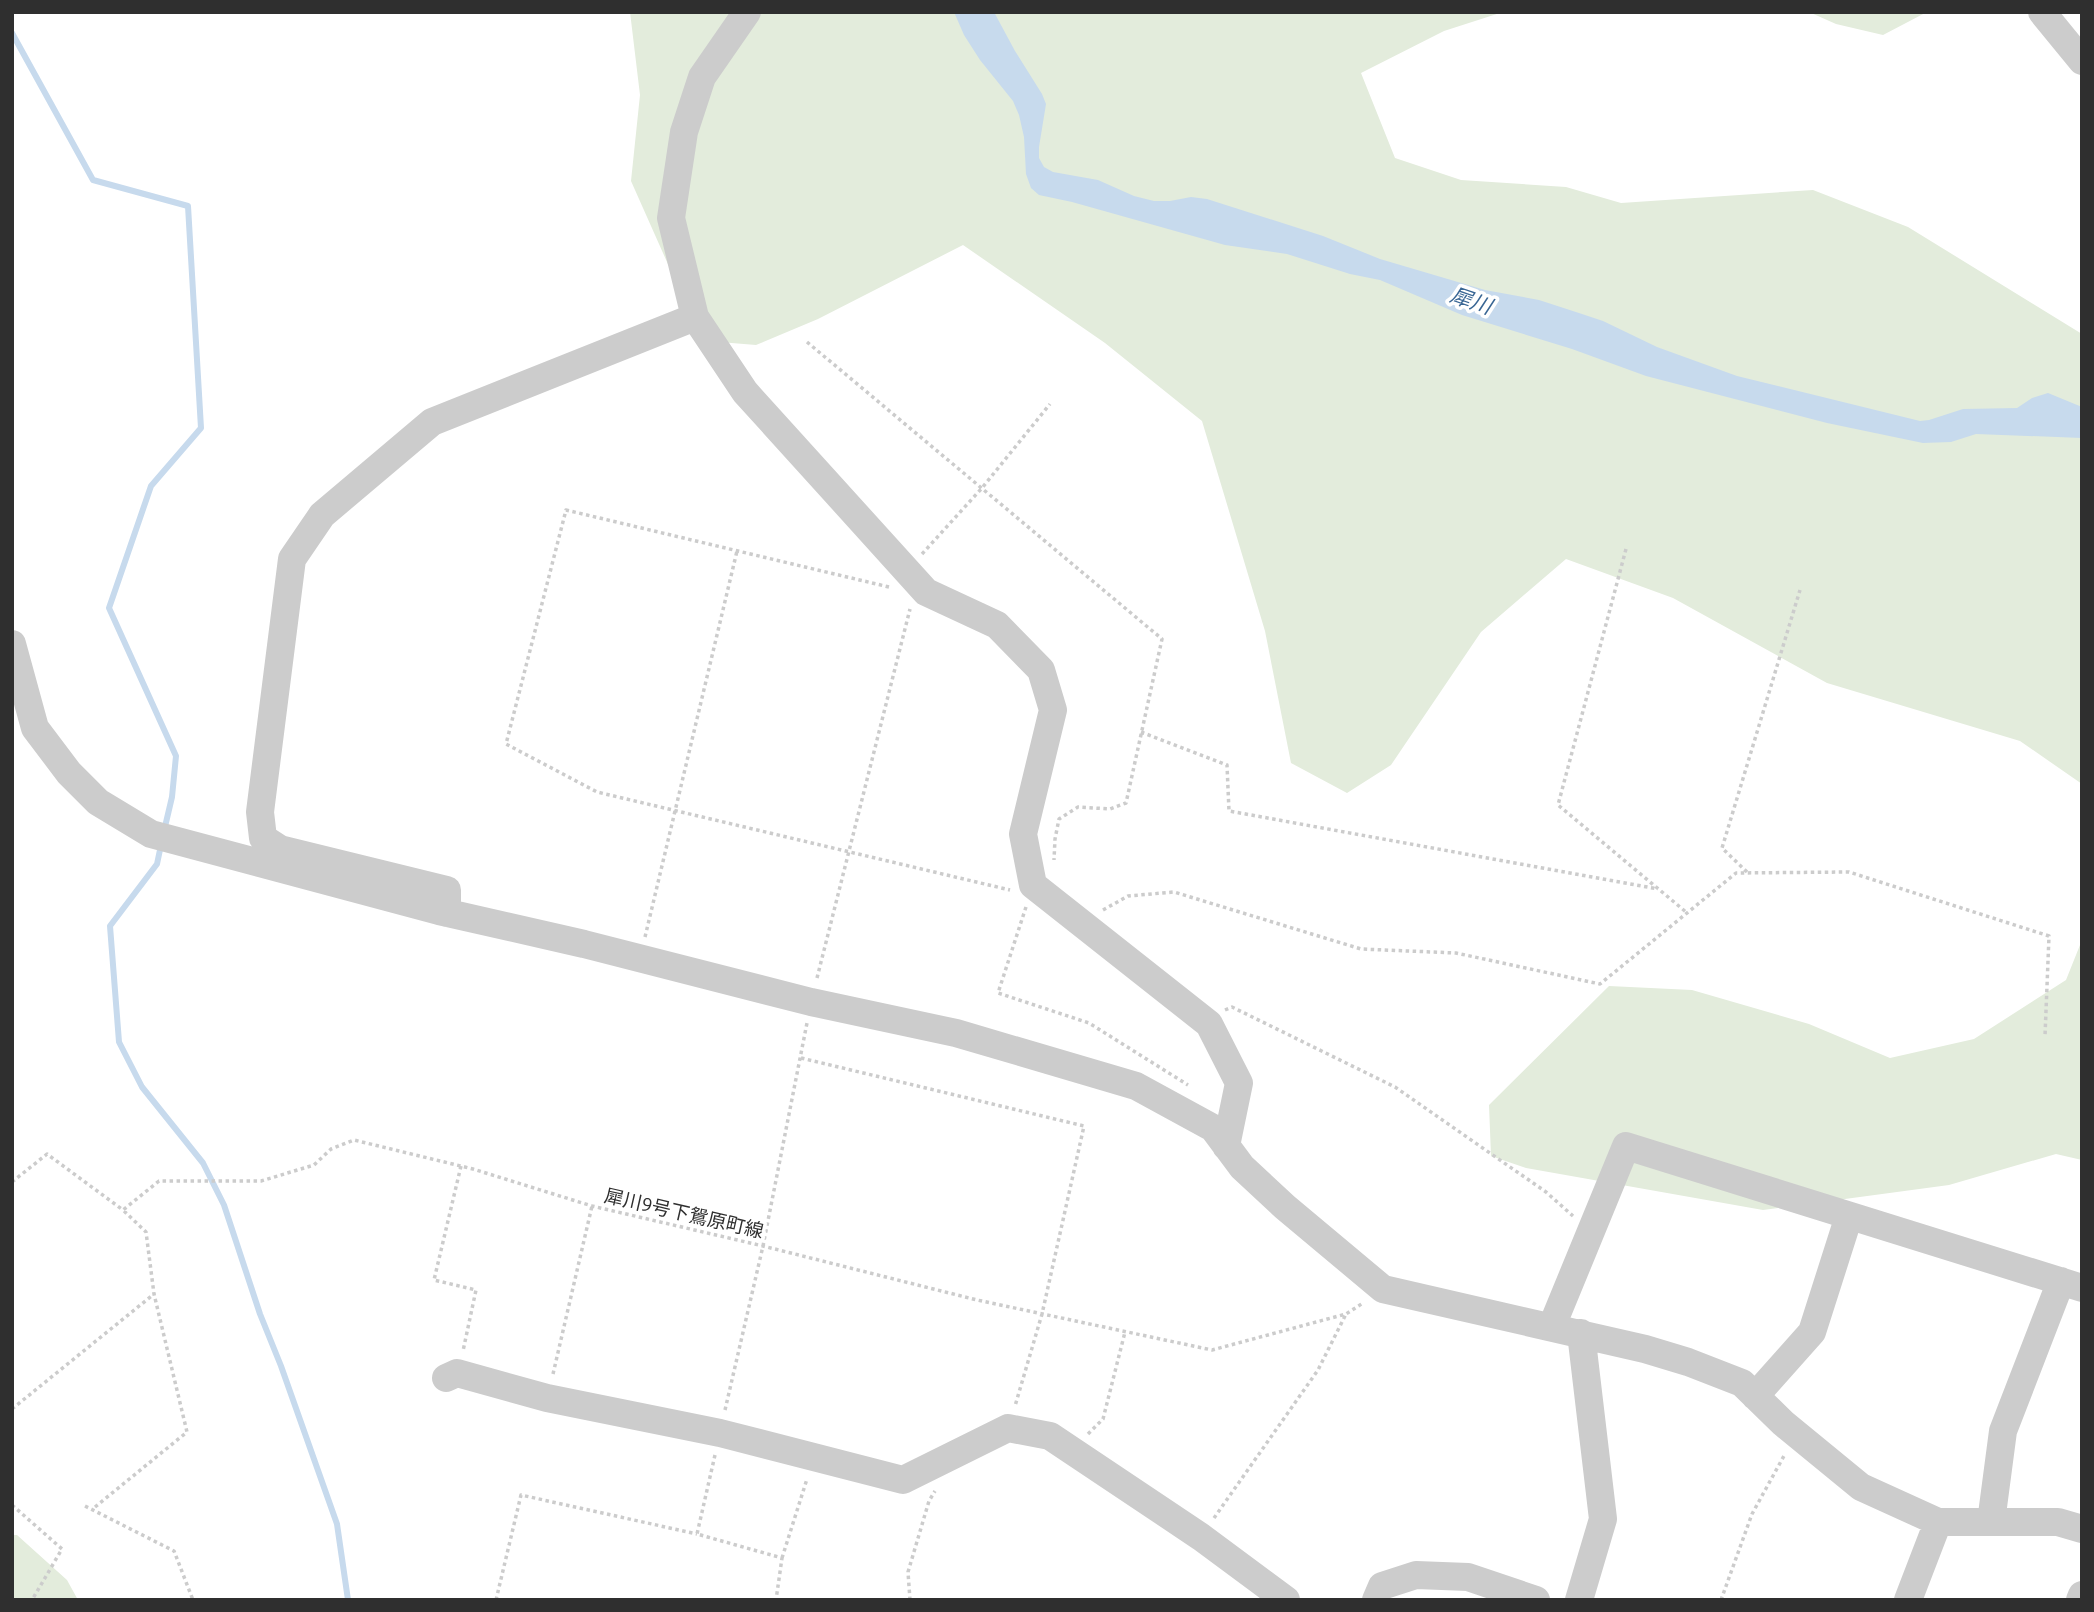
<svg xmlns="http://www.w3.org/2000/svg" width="2094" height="1612" font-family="Ubuntu,'Noto Sans JP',sans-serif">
<rect width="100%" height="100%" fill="#fff"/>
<path fill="#e3ecdc" d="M630,12H1503L1444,31L1361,73L1395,158L1461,180L1566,187L1621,203L1813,190L1908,227L2082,334V784L2020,741L1827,683L1673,598L1566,559L1481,632L1391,765L1347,793L1291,763L1265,631L1202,421L1105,343L963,245L818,319L756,345L695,340L671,271L631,181L640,95Z
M1809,12H1927L1883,35L1836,24Z
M2082,940V1160L2056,1154L1949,1185L1763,1210L1526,1168L1491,1156L1489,1105L1609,986L1692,990L1809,1024L1890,1058L1974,1039L2066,980Z
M12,1535H17L67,1580L78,1600H12Z"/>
<path fill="#c7daed" d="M954,12H994L1015,51L1042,94L1046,104L1039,147V158L1044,167L1053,172L1098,180L1134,196L1154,201H1170L1191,197L1207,199L1323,236L1380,259L1485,290L1539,300L1579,313L1603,321L1657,347L1737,376L1920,421L1929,420L1963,409L2017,408L2032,398L2048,393L2082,407V438L1976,434L1951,442L1923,443L1827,423L1646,376L1572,349L1462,315L1380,280L1350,274L1287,254L1225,245L1072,202L1039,195L1031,188L1026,174L1024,137L1019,115L1013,101L980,60L964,35Z"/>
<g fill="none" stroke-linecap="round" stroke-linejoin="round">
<path stroke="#c7daed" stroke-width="6" d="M12,33L93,180L188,206L201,428L151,486L109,608L176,756L172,797L164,831
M161,845L157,864L110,926L119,1042L142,1087L203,1163L224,1205L260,1314L281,1366L337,1524L348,1600"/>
<path stroke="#ccc" stroke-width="3.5" stroke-dasharray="3.5 3.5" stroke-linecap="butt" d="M807,342L1162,639L1126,803L1110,809L1078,807L1059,819L1055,839L1054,860
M1626,549L1558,805L1686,912
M922,554L982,488L1050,404
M889,587L566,510L506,744L597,792L1010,890
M1141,732L1227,765L1229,811L1658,889
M1747,872L1722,848L1800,590
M1026,907L998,993L1089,1023L1188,1085
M1103,910L1128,896L1174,892L1361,949L1456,953L1600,984L1736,873L1849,872L2049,936L2045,1036
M645,937L737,551
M817,978L910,609
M1225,1010L1232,1007L1395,1087L1546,1192L1573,1216
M801,1058L1084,1126L1042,1314L1015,1406
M461,1166L434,1280L476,1290L463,1351
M12,1182L47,1154L123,1210L159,1181H261L314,1165L331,1149L354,1140L473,1169L592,1206L763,1246L977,1300L1212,1350L1346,1314L1363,1303
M553,1374L592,1206
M12,1409L154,1294
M725,1410L763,1246L807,1023
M1088,1434L1103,1419L1125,1332
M715,1455L697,1534L782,1558L776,1600
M12,1505L62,1549L32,1600
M85,1506L174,1551L193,1600
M95,1507L187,1432L154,1294L146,1232L123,1210
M1214,1518L1318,1370L1346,1314
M782,1558L807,1479
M496,1600L521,1495L697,1534
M910,1600L908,1572L929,1501L935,1491
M1721,1600L1752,1514L1785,1454"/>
<path stroke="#ccc" stroke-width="28" d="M747,12L702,77L684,132L671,218L695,317L745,392L926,592L997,625L1041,670L1053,710L1023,834L1033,885L1209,1024L1239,1083L1226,1146
M2042,12L2082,61
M12,644L35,728L69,773L98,802L151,834L439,911L584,944L811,1002L956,1033L1136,1086L1213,1128L1242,1167L1285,1207L1383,1289L1645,1349L1688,1362L1742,1383L1783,1423L1861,1487L1938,1522H2058L2082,1529
M447,913V890L280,849L263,838L260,812L292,559L322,515L432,422L695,317
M1552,1326L1626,1146L2082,1288
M446,1378L457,1373L547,1398L720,1433L903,1480L1008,1428L1050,1436L1201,1537L1286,1600
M1755,1396L1812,1332L1849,1216
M1991,1522L2003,1431L2061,1281
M1376,1600L1382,1586L1416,1575L1468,1577L1536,1600
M1579,1600L1603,1519L1581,1333
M1908,1600L1938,1522
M2080,1600L2082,1595"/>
</g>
<g text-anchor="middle" stroke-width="7" stroke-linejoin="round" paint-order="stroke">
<g font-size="19" fill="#2f2f2f" stroke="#fff">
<text transform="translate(684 1213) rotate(13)" y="7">犀川9号下鴛原町線</text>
</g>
<g font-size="21" font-style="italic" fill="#396694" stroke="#fff">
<text transform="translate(1471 301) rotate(19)" y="7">犀川</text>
</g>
</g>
<rect width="2094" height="1612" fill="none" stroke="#2f2f2f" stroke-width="28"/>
</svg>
